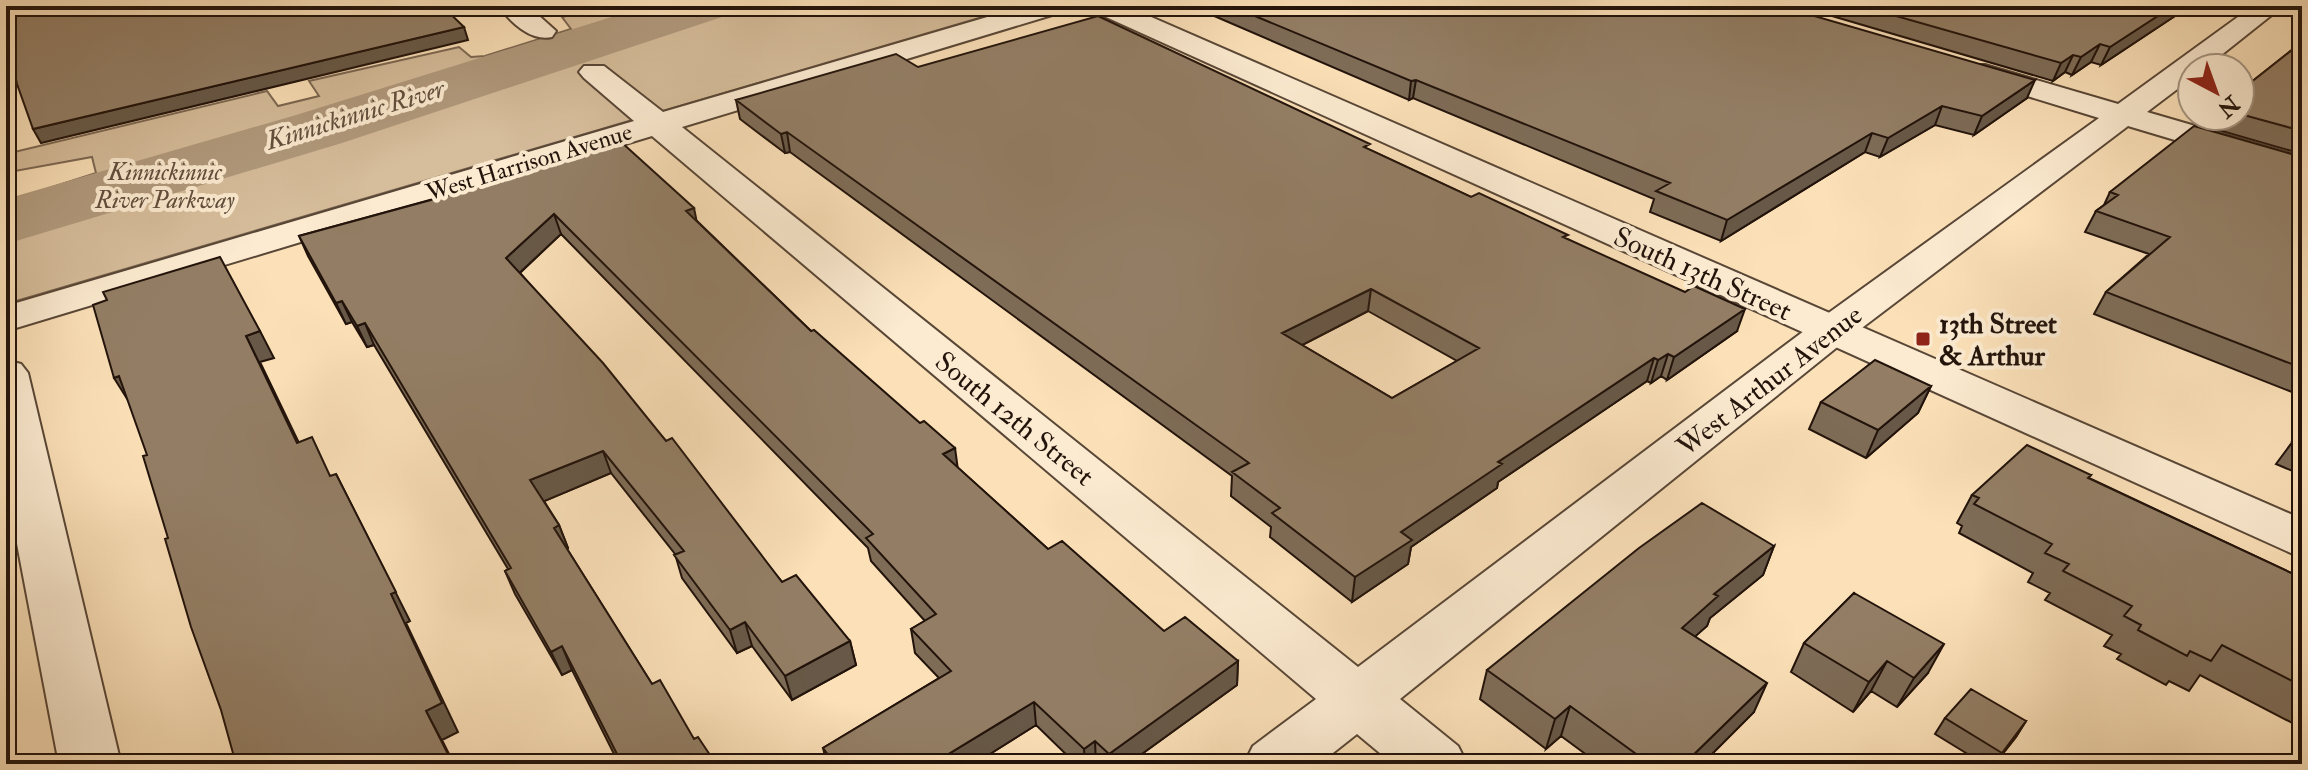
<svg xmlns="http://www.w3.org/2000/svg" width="2308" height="770" font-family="'IM FELL Double Pica',serif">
<rect width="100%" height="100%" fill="#fbe0b8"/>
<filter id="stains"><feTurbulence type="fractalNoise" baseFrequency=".0025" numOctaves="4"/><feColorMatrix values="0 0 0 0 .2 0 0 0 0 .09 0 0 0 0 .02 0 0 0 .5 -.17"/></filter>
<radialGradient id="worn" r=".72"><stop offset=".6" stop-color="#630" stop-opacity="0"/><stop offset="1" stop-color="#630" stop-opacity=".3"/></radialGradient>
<path fill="#d6bd9b" stroke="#7c6853" stroke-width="2" d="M607,6H1020L6,304V202L96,173L92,157L15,171L8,169L6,154L267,91L278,106L319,96L309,81L459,47L471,57L485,56L571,29L562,17Z"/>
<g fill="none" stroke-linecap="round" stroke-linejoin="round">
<path fill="#b19a7d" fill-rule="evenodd" d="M647,6H730L722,17L342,143L6,244V199L296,115Z"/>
<g stroke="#584636" stroke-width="4">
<path id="minor" d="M499,6H528L556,31L552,37C531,42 510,22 499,6Z
M1025,6H1066L1062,12L682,127L1358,667L1816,322L2099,118L1965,77L1960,71L1965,65H1985L2118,104L2253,6H2283L2205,68H2192V78L2147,112L2302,157V178L2128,126L1846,340L1400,699L1458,746L1467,764H1393L1357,734L1319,764H1244L1253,746L1316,699L652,136L6,331V306L634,121L584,78L579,72L584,66H604L663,112Z
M6,360L21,364L28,373L121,764H59L6,486Z"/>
</g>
<g stroke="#584636" stroke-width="4">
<path id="tertiary" d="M1091,6H1126L2302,519V558L1095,12Z"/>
</g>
<use href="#minor" fill="#fcebd1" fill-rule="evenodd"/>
<use href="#tertiary" fill="#fcebd1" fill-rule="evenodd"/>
</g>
<path fill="#7e6c57" stroke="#22130b" stroke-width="2" fill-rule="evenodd" d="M1191,6H1780L2027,98L1974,135L1935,125L1880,157L1865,152L1721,241L1650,212L1654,199L1413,98L1409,100Z
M1798,6H2190L2101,65L2091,62L2072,75L2065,72L2053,81Z
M2302,42V154L2208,127L2214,116H2240V91Z
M918,67L1370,150L1471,197L1567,239L1737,331L1667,380L1661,376L1651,383L1647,381L1498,482L1497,488L1411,547L1408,564L1352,602L1270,537L1271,527L1231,496L1232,476L790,152L785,153L740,119L736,100ZM1368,311L1457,361L1392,398L1302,345Z
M2302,157V396L2094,314L2106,292L2149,254L2085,232L2096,211L2104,205L2110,192Z
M509,174L697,221L811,331L958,468L1048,549L1164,631L1238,661L1237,685L1128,764H1076L1036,725L974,764H827L823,748L939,678L915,653L911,629L925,621L871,561L868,548L561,234L520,273L666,441L782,582L850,641L856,665L792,700L752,646L737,653L682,578L675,554L611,473L544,501L559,525L568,548L567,549L652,684L694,739L716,764H619L572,670L562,675L515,594L505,571L508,569L374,345L367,347L352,322L346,324L308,256L299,236L510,178Z
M1931,386L1918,413L1866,458L1809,429L1821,402Z
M2302,429V475L2276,464Z
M2091,475L2089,478L2302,578V725L2300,727L2200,675L2189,691L2169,681L2166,685L2117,659L2121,654L2104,646L2112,635L2045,600L2050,593L2028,582L2033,573L1959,533L1962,526L1957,523L1972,495Z
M1774,546L1763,575L1710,618L1707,626L1695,636L1754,712L1702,764H1599L1561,736L1546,749L1480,699L1487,670Z
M1854,593L1928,673L1897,707L1871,691L1853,712L1791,672L1804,643Z
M1945,718L2026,721L2016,737L1995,764H1984L1935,734Z"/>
<path fill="#675847" stroke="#22130b" stroke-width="2" d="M2173,6H2190L2101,65L2110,47Z
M464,27L468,40L41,143L33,129Z
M2100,44L2091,62L2072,75L2081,57Z
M2073,55L2065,72L2053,81L2061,63Z
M1416,80L1413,98L1409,100L1411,81Z
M2035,80L2027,98L1974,135L1982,116Z
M1942,106L1935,125L1880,157L1888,138Z
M787,132L790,152L785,153L781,134Z
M1872,133L1865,152L1721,241L1727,220Z
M694,208L698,228L686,211Z
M554,214L561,234L513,279L506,258Z
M1371,289L1368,311L1281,356L1282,333Z
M342,301L352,322L346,324L336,303Z
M1745,309L1737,331L1667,380L1674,357Z
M365,323L374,345L367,347L357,326Z
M260,331L274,358L260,362L312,470L246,336Z
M1668,354L1661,376L1651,383L1658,360Z
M1654,358L1647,381L1498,482L1497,488L1411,547L1408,564L1352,602L1355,577L1401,532L1498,462Z
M119,376L131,405L114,378Z
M1931,386L1918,413L1866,458L1878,430Z
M955,448L958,470L943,454Z
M603,451L611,473L540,503L530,480Z
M336,474L410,621L406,623L458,732L442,740L454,764L426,711L391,594Z
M559,525L568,548L563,551L554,528Z
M1774,546L1763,575L1710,618L1707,626L1671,658L1682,628L1714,594Z
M745,622L752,646L737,653L730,630Z
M850,641L856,665L792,700L785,676Z
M1944,644L1928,673L1897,707L1914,678Z
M562,646L572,670L562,675L551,652Z
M1238,661L1237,685L1128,764H1109V754Z
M1887,661L1871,691L1853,712L1869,682Z
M1767,683L1754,712L1702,764H1684Z
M1034,702L1036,725L974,764H932Z
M1570,706L1561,736L1546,749L1555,719Z
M2026,721L2016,737L1994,764L2002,753Z
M1095,741L1096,764H1085L1084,749Z"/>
<path fill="#937e65" stroke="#22130b" stroke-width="2" fill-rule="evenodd" d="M6,6H442L464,27L33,129L17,84L6,32Z
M1231,6H1780L2035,80L1982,116L1942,106L1888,138L1872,133L1727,220L1656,191L1670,183L1416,80L1411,81Z
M1861,6H2173L2110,47L2100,44L2081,57L2073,55L2061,63Z
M1098,16L1370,144L1364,147L1471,197L1479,193L1568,235L1563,237L1685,292L1694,286L1745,309L1674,357L1668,354L1658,360L1654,358L1498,462L1502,464L1401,532L1412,540L1355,577L1272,513L1280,508L1232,472L1249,463L787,132L781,134L736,100L896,54L918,67ZM1371,289L1479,348L1392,398L1282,333Z
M2302,42V131L2240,114V91Z
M2194,126L2302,157V368L2106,292L2170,237L2096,211L2118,195L2110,192Z
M620,141L694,208L686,211L811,331L814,330L920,423L924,421L955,448L943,454L1048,549L1062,541L1164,631L1185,617L1238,661L1109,754L1095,741L1084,749L1034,702L932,764H835L823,748L951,671L911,629L936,614L866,538L873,534L554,214L506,258L603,363L666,441L672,438L782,582L796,575L850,641L785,676L745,622L730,630L674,555L684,551L603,451L530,480L559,525L554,528L652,684L660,680L694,739L698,737L716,764H623L617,754L562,646L551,652L505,571L511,568L365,323L357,326L342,301L336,303L299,236L512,178L509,174Z
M220,257L260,331L246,336L297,443L312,437L330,476L336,474L396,592L391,594L442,703L426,711L453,764H236L221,710L191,627L165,539L168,538L143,456L147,455L119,376L114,378L93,305L107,300L103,292Z
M1875,360L1931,386L1878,430L1821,402Z
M2302,429V445L2292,441Z
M2027,445L2091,475L2088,478L2302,578V686L2222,645L2211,661L2190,651L2187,656L2138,630L2141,625L2124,616L2132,606L2063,571L2069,564L2045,553L2052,544L1974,504L1979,498L1972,495Z
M1702,503L1774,546L1714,594L1718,596L1682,628L1767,683L1684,764H1650L1570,706L1555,719L1487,670L1639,548Z
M1854,593L1944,644L1914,678L1887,661L1869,682L1804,643Z
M1971,689L2026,721L2002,753L1945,718Z
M2296,757L2302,760V764H2292Z
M1877,758L1887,764H1872Z"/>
<rect fill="#8f2418" stroke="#fcebd1" stroke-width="3" x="1915" y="331" width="16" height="16" rx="4"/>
<g text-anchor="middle" stroke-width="8" stroke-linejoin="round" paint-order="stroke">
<g font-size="24" fill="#22130b" stroke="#fcebd1">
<text transform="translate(529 162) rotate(-17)" y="8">West Harrison Avenue</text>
</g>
<g font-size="24" font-style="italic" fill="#614e3d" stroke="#fcebd1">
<text x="165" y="180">Kinnickinnic<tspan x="165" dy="28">River Parkway</tspan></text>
</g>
<g font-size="26" font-style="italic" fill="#62503e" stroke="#fcebd1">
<text transform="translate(355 114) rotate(-17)" y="9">Kinnickinnic River</text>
</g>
<g font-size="28" fill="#22130b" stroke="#fcebd1">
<text transform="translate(1703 273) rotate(24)" y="10">South 13th Street</text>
<text transform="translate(1769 380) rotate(-38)" y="10">West Arthur Avenue</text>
<text transform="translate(1015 418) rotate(39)" y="10">South 12th Street</text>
</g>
<g font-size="28" font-weight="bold" fill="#22130b" stroke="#fcebd1" text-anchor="start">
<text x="1939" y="333">13th Street<tspan x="1939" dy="32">&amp; Arthur</tspan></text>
</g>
</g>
<rect width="2308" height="770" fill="none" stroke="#fbe0b8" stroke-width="32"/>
<rect x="8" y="8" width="2292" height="754" fill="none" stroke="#22130b" stroke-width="4"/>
<rect x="16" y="16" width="2276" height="738" fill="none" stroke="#22130b" stroke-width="2"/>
<g transform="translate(2216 92) rotate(139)"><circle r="38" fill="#fcebd1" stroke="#a59582" stroke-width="2"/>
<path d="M0-6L14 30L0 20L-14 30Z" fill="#8f2418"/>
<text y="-12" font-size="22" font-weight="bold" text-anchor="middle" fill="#22130b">N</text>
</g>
<rect width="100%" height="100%" filter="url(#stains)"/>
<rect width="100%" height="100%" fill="url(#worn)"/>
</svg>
